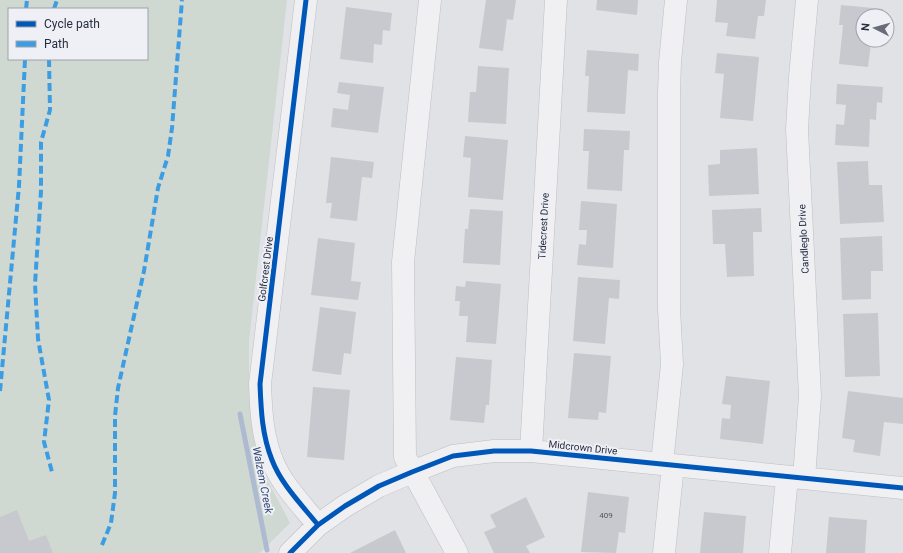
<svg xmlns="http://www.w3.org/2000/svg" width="903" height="553" font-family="Roboto,sans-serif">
<rect width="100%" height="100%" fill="#e0e2e6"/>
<path fill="#cfd9d1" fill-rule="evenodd" d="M0,0H287L249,341V392L260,466L290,523L260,553H0ZM9,9H147V59H9Z"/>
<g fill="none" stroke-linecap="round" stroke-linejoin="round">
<path stroke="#aebad1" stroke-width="5" d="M240,414L267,550"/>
</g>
<path fill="#c8c9ce" d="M486,0H516L513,20L507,19L503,51L479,48Z
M597,0H638L637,15L596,10Z
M717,0H766L764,16H758L755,39L726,36L728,23L715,22Z
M841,5L883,9L882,16H863V40H875V43H871L868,67L839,64L843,25H839Z
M346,7L392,13L390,31L383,30L382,45L374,44L373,63L340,59Z
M587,50L639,54L638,71L628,70L625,114L587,112L589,76H585Z
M717,53L759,57L753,121L720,118L724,74L715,73Z
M478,66L509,68L506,124L468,122L470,92H476Z
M339,82L384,87L378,133L331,127L333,108L348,110L350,95L337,93Z
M837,84L883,87L882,103L877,102L876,120L870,119L869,147L835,145L836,124L844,125L846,105L836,104Z
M584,129L630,131L629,150H624L622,191L587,189L589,151H583Z
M465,136L508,140L503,200L468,197L471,158L463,157Z
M757,148L759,194L709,196L708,165L720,164V150Z
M331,157L374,162L372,178L362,177L357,221L330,218L332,203H326Z
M868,161L869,185H882L884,222L840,224L837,162Z
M581,201L617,204L613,268L577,265L579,244L586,245L587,230H579Z
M761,208L762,232H753L754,276L727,277L725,244H713L712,210Z
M470,209L503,211L500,265L463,263L465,229H468Z
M882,236L883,271H871V299L842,300L840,238Z
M318,238L355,243L351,281L361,282L358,300L311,295Z
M578,277L620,280L619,299L609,298L605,344L573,341Z
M466,281L501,284L496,344L466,342L468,316H459L460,301H455L456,286L465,287Z
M320,307L356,312L351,354L344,353L341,375L312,371Z
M878,313L880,376L845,377L843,314Z
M574,353L611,356L606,413L599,412L598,420L568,418Z
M456,357L492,360L489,405H486L484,423L450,420Z
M726,376L770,381L763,444L720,439L722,418L730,419L731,405L722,404Z
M313,387L350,390L344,460L307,457Z
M848,391L903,398V424L884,422L880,456L853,452L855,440L842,438Z
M588,492L629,497L625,533L619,532L616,553L581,552Z
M526,497L545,537L526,546L530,553H494L484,532L496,527L490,515Z
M17,510L29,541L46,535L53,553H0V517Z
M704,512L746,516L743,553H700Z
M829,517L867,520L865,553H826Z
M395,530L406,553H350Z"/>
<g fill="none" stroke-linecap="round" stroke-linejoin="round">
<g stroke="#bdbfc3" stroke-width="23">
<path id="minor" d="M306,0L260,384C261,410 262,435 272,460C281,484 302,505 318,525
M430,0L403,262L405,457L457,553
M531,451L556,0
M662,464L672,364L669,309V93L670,62L676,0
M804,478L810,396L797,129L800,77L807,0
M290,553L318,525L345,506L379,486L412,472L453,456L494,451H531L903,488
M664,553L673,465
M780,553L787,477"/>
</g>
<use href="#minor" stroke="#f0f0f2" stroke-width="22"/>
<path stroke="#3d9de3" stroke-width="4" stroke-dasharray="8 4" stroke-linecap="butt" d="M26,9L27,0
M54,9L57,0
M49,59L50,110L41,142V191L35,284L38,339L49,400L44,442L52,472
M0,391L19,186L25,59
M102,545L111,523L115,493V416L118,388L144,271L158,188L168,156L172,128L182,0"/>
<g stroke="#eef0f6" stroke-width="8">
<path id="cycleway" d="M306,0L260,384C261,410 262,435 272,460C281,484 302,505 318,525
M290,553L318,525L345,506L379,486L412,472L453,456L494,451H531L903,488"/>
</g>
<use href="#cycleway" stroke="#0057b8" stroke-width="5"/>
</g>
<g text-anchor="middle" stroke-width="4" stroke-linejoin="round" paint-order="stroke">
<g font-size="8" fill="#525664">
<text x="606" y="518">409</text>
</g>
<g font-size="10" fill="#282d3f" stroke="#eef0f6">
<text transform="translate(543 226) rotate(-87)" y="4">Tidecrest Drive</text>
<text transform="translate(803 239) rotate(-93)" y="4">Candleglo Drive</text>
<text transform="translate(265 269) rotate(-83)" y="4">Golfcrest Drive</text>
<text transform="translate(583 447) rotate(6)" y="4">Midcrown Drive</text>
</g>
<g font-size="11" font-style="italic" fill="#324572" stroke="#eef0f6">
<text transform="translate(263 480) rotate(79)" y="4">Walzem Creek</text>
</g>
</g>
<rect x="8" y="8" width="140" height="52" fill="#eef0f6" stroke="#9fa2ad"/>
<rect x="16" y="21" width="20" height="6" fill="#0057b8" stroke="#9fa2ad"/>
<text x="44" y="28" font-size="12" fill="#282d3f">Cycle path</text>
<rect x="16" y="41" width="20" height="6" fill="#3d9de3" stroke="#9fa2ad"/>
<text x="44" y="48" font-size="12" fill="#282d3f">Path</text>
<g transform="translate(875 28) rotate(276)"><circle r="19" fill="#eef0f6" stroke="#9fa2ad"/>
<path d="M0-3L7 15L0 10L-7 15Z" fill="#686c79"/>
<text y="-6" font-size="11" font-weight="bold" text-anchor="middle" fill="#282d3f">N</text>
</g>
</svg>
